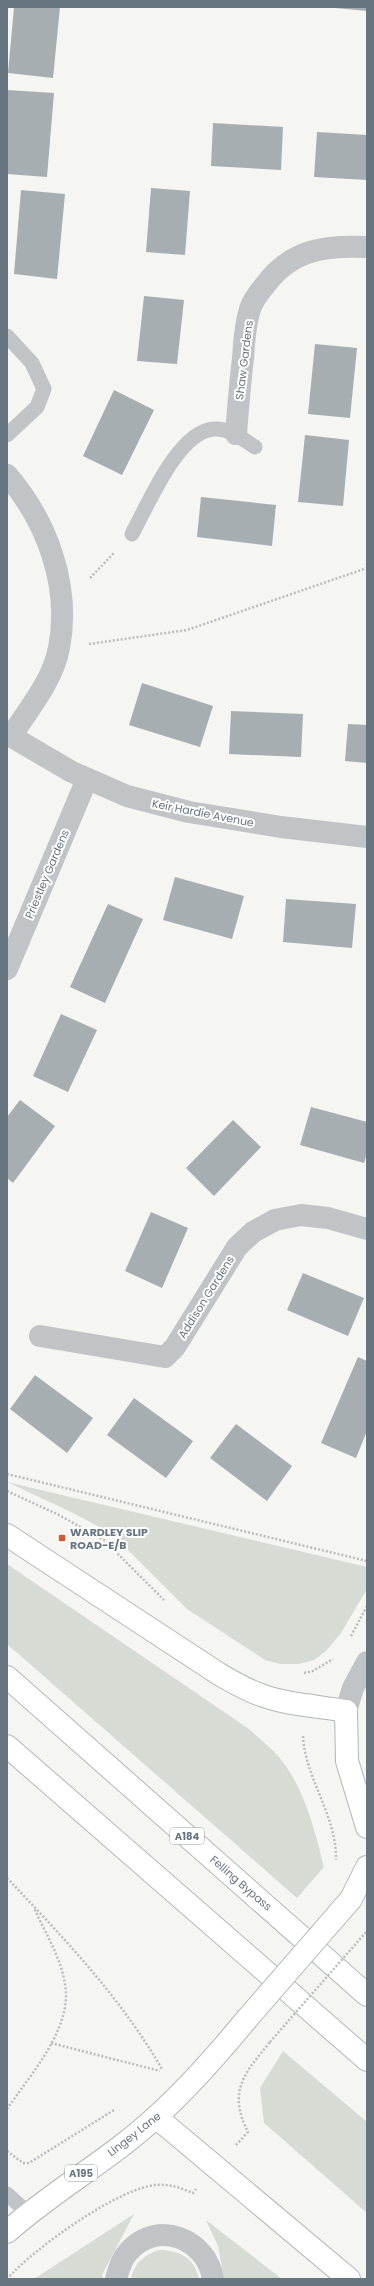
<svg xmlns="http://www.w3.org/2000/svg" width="374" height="2286" font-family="Poppins,sans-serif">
<rect width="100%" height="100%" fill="#f5f5f2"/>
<path fill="#d6dcd3" d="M7,1482L367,1567V1589L341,1633L326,1651L314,1660L299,1664H280L265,1660L187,1609L111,1533L71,1512Z
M7,1564L249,1729C259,1738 270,1747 279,1757C305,1789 314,1828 324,1867L297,1898L7,1644Z
M283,2051L367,2122V2213L264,2123L260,2088Z
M134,2214L102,2275L103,2279H34Z
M206,2220L282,2279H224L218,2246Z
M159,2250C179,2250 195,2258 199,2279H131C134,2263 144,2255 159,2250Z"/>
<path fill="#a6aeb2" d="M14,7H60L53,78L8,73Z
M335,7H367V11L335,8Z
M7,90L54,93L47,177L7,174Z
M213,123L283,127L281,170L211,166Z
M317,132L367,135V180L314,177Z
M151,188L190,191L185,255L146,252Z
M21,190L65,194L57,279L14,274Z
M144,296L184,300L177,364L137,361Z
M315,344L357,348L350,418L308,414Z
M114,390L154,410L122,475L83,456Z
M305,435L349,440L343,506L298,502Z
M201,497L276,505L272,546L197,537Z
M142,683L213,706L200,747L129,725Z
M231,711L303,714L301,757L229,754Z
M348,724L367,725V763L345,761Z
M175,877L244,896L232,939L163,920Z
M286,899L356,904L352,948L283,942Z
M108,904L143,919L105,1003L70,987Z
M61,1014L97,1030L68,1092L33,1076Z
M20,1100L55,1126L13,1183L7,1178V1117Z
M311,1107L367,1122V1153L364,1163L300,1145Z
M233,1120L261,1147L214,1196L186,1168Z
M151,1212L188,1228L162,1288L125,1271Z
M303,1273L364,1298L348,1336L287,1310Z
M358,1357L367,1361V1431L356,1458L321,1443Z
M35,1375L93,1418L67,1453L10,1409Z
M134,1398L193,1441L166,1478L107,1435Z
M236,1424L292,1466L267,1501L210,1458Z"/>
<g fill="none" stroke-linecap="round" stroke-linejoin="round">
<g stroke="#b2b6b9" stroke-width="24">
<path id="primary" d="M346,1711L347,1761L367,1827
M351,1899L367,1867
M7,2232C54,2190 111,2159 157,2116C189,2087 218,2054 246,2020"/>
</g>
<g stroke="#b3b7b9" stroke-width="24">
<path id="highway" d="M7,1535L219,1674C233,1682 246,1690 261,1695C288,1705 318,1706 346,1711
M7,1677L367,1995
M7,1746L367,2060
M156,2117L349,2279"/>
</g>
<path stroke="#babcbe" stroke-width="2.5" stroke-dasharray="2 2" stroke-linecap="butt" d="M90,578L114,553
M89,644L187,630L367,568
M7,1474L367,1561
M7,1491L57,1514L104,1540L164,1600
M351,1636L367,1606
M304,1673L313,1671L333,1659
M303,1736C305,1778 337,1816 336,1860
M7,1878C63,1937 121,1998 162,2069
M51,2043L160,2071
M7,2109C30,2075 73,2028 65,1984C61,1958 45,1932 34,1908
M236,2145L248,2132C227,2091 245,2073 270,2042
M7,2151L23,2163H29L114,2110
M7,2279C32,2250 119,2187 157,2185C170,2184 181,2188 193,2193L196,2189"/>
<path stroke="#c1c4c7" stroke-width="15" d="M7,336L32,363L44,389L37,407L7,435
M132,534C148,505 178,431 214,429C229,428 243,439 255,447
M7,2194L28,2213"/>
<path stroke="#c1c4c7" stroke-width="22" d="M236,434C238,409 240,383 243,358C244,342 245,325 250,309C253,300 260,291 266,284C292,249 327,245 367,247
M7,475C47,521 71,586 59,648C53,680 29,709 11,736
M7,734L72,772L127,796L189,812L281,827L367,837
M7,969L87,779
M40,1336L165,1357L175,1347L237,1247L253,1232L275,1220L301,1215L328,1218L367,1229
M346,1711L353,1688L367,1662
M116,2279C119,2269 121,2259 129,2251C158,2219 207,2239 213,2279"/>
<use href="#primary" stroke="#fff" stroke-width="22"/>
<use href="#highway" stroke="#fff" stroke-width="22"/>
<g stroke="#b2b6b9" stroke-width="24" stroke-linecap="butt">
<path id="primary-bridge" d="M246,2020L351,1899"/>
</g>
<path stroke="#babcbe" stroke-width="2.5" stroke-dasharray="2 2" stroke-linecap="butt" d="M270,2042L367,1931"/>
<use href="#primary-bridge" stroke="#fff" stroke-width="22"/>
</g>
<rect fill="#d35a34" stroke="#fff" stroke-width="1.5" x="58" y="1534" width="8" height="8" rx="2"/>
<g text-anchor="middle" stroke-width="4" stroke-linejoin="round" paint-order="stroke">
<g fill="#fff" stroke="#959ea6" stroke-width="1">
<rect x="170" y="1828" width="34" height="16" rx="3"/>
<rect x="65" y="2165" width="32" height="16" rx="3"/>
</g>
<g font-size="10" font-weight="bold" fill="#677580">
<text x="187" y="1840">A184</text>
<text x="81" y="2177">A195</text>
</g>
<g font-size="11" fill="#677580" stroke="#fff">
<text transform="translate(244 360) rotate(-83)" y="4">Shaw Gardens</text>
<text transform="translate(203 813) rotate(11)" y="4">Keir Hardie Avenue</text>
<text transform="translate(47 874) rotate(-67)" y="4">Priestley Gardens</text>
<text transform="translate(206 1297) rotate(-58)" y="4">Addison Gardens</text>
<text transform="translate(241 1883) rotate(41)" y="4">Felling Bypass</text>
<text transform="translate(134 2134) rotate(-38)" y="4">Lingey Lane</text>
</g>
<g font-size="11" font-weight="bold" fill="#677580" stroke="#fff" text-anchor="start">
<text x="70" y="1536">WARDLEY SLIP<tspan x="70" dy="13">ROAD-E/B</tspan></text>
</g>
</g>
<rect width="374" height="2286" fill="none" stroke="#677580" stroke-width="16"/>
</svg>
